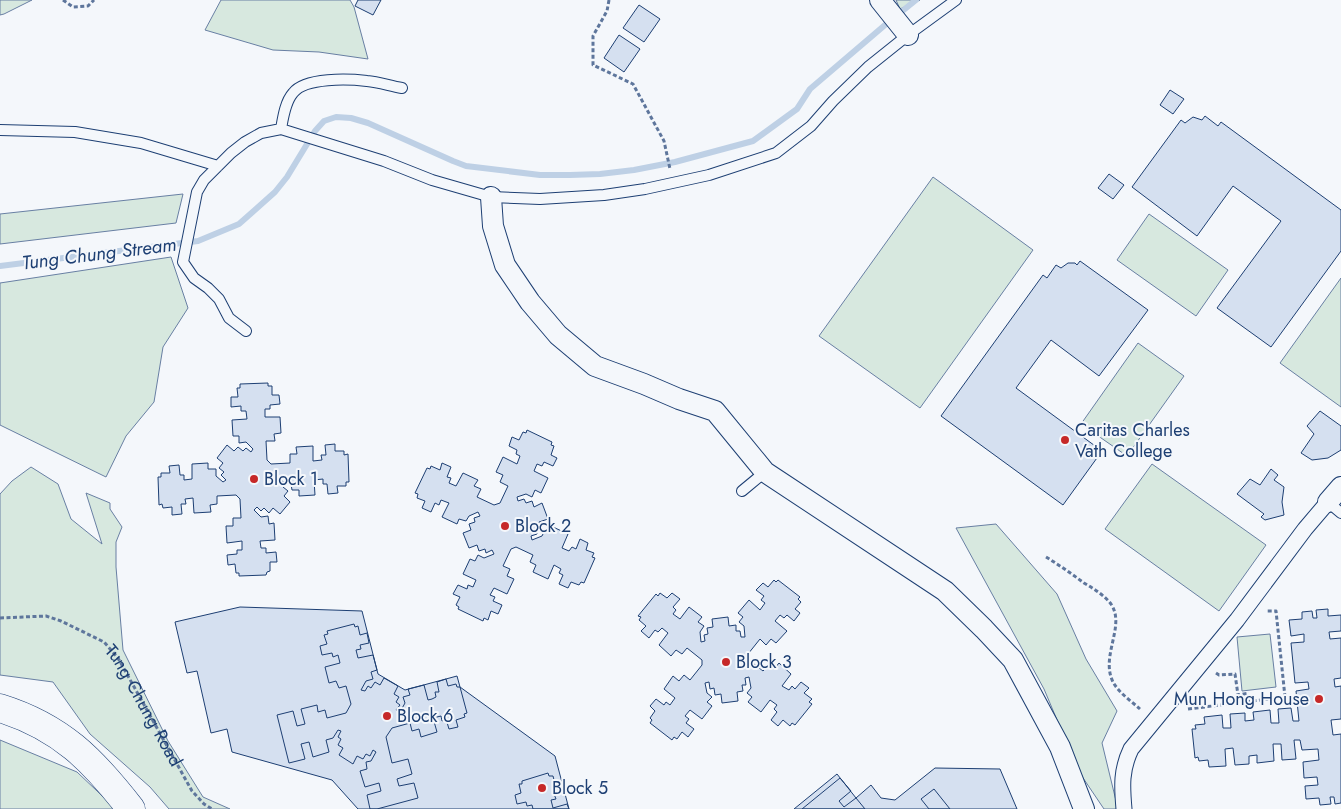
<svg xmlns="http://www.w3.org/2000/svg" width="1341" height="809" font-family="Jost,sans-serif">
<rect width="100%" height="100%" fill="#f4f7fb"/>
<path fill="#d7e8df" stroke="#687fa3" d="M0,0H32L4,14L0,15Z
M221,0H350L354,7L368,59L319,52L273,50L205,30Z
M896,0H920L900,9Z
M933,177L1033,250L920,408L819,336Z
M183,194L176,223L0,244V214Z
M1149,214L1228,270L1196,316L1117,260Z
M171,257L188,308L163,347L154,402L126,436L106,477L0,425V283Z
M1341,278V407L1280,363Z
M1138,343L1184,376L1127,456L1081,424Z
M1152,464L1266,545L1219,611L1105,529Z
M31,467L58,484L71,519L102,544L86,493L110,503V509L122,527L116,542V567L123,650L168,741L203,797L230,809H169L150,787L90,734L53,682L0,675V494L12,481Z
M996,524L1057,594L1086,659L1117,711L1102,743L1118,809H1104L1079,772L1044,689L956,528Z
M1270,634L1276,687L1242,691L1237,637Z
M0,740L77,772L116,809H0Z"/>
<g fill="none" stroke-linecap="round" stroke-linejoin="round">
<path stroke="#bed0e5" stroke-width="6" d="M0,266L198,241L239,224L275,192L287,177L315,131L324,121L336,117L351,118L368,123L453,161L466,166L540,175H570L600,174L634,170L675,162L753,141L797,109L810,89L885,25L916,0"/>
</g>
<path fill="#d5e0f0" stroke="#1d3f73" d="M358,0H381L373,15L355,6Z
M639,5L660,19L644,42L623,28Z
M619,35L640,49L624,72L604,58Z
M1170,90L1184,99L1173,114L1160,105Z
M1205,116L1218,126L1221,122L1341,210V251L1271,347L1217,308L1281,221L1233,186L1197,236L1132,187L1181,120L1185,123L1193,117L1202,120Z
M1109,174L1124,185L1113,199L1098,188Z
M1080,261L1148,310L1099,376L1051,340L1016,388L1102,451L1063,505L941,416L1043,275L1047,278L1056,265L1061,268L1068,263H1075L1077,265Z
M268,383V386H272V395H279L280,404L270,405V409H265V417H280L281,433L274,434L275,441H266L267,460L271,464L290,463V454H297L296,447L313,446V461L322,460L321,455H326L325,445L335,444V451H344V455L348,454L349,482H346V486H337L338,493L328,494L327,484H323V479L314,480L315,495L299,496V490H292L291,484L284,477L281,480L286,484L283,487L288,491L284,496L290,502L280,514L273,508L269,513L264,508L261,511L257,507L254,510L261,517L268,516L269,524L274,523L275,540L260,541L261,548H266V553L276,552L277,562H270V571L267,572L266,575L239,576V573H236L235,564L228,565L227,555L237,554V550H242V541L227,543L226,526H233V518H241L240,499L236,495L217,496V504L210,505L211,512L194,513L193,498L185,499L186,504H181L182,514L172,515V507L163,508L162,504L159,505L158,477H161V473H170L169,466L179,465L180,475H184V480L192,479V464L208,463V469H216V476L223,482L226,480L221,475L224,472L219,468L223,463L217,458L227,445L234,451L238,447L243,451L246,448L251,452L253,449L246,442L239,443V436H233L232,420L247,419L246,411H241V406L231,407V397H238L237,388H240V384Z
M1320,411L1341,426V450L1328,458L1312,460L1301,453L1314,434L1307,426Z
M527,430L552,442L551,445L554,446L551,455L557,458L553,466L544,462L542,466L537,464L534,471L548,478L541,493L535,490L532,497L526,494L517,497L518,501L524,499L526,503L532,501L534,507L542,503L548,519L539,522L541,528L536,530L537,534L531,536L532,540L542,536L545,530L551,533L553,527L568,534L562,548L569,551L572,547L576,549L580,539L588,543L586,550L594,553L592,557L595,558L584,583L581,582L579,585L571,582L568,588L559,584L563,575L559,573L561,569L554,565L548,579L533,572L536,565L530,562L533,555L516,547L511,549L503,566L510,569L507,576L514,579L507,594L494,588L490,595L495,597L493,601L502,605L498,614L491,611L488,620L484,618L483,621L458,609L459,607L456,605L460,597L453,594L458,585L467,589L468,585L473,587L476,580L463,574L470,559L475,561L478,555L484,558L494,554L492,550L486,553L485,549L479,551L477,545L469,548L463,533L471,530L469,524L475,522L474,518L480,516L478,512L469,516L466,521L459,519L457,524L442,517L449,503L441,500L439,505L435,503L431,512L422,508L425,501L417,498L418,494L415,493L427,468L430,469L431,466L440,470L442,463L451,467L447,477L451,478L449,483L456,486L463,473L478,480L474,486L481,489L477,497L494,505L500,503L508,486L500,482L503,475L496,472L503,457L517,464L520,456L516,454L517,450L509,446L512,437L519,440L523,432L526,433Z
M1271,469L1278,475L1274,480L1284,487L1282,502L1284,515L1265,520L1261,517L1264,514L1237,494L1250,479L1260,485Z
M774,580L776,582L778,580L800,597L798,599L801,602L795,609L800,613L794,621L787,615L784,618L780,615L775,621L787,631L776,643L771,639L766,645L760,639L748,654L749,660L763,671L769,665L774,669L779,663L791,674L782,686L789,690L792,686L795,689L801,682L809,688L804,693L812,699L809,702L812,704L795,725L792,723L790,726L783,720L778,726L771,720L777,712L774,709L777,705L770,700L761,712L748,702L752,697L747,693L751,688L749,677L745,678L746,685H742L743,691L737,692L738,701L722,703L721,694L715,695L714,688L710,689L709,682L705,683L707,693L712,697L707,702L712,706L702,719L690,710L685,716L689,719L686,723L694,729L688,737L682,732L677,739L674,737L672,740L650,723L652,720L650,718L655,711L650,706L656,699L664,705L666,702L670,705L675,698L664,689L673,676L679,681L684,675L690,680L702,665V660L687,648L682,654L676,650L671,656L659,645L668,633L662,628L658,632L655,630L649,638L641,631L646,626L639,620L641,617L638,616L656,594L658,596L660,593L667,598L672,593L680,599L673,607L676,610L673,614L680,619L689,607L702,617L698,622L704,626L700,632L701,642L705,641L704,635L708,634L707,628L713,627L712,619L728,617L729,626L736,625V631H740L741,637H745L744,626L739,622L743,617L738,613L749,600L760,610L765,603L761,600L764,596L756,590L763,583L768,587Z
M240,607L362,611L378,674L405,690L457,676L460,687L555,756L569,809H358L332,780L232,752L227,729L211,733L197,671L187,673L175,622Z
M1328,609V616L1341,615V631L1329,632L1330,639L1341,638V678L1334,679L1335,687L1341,686V719L1331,720L1333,735L1341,734V803L1335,804L1334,797H1330L1331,804L1320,805L1319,798L1306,799L1305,786L1318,785L1317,777L1304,778L1303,762L1319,760L1318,749L1302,750L1300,740H1294L1296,759L1282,760L1281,744H1273L1274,761L1257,763V755L1249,756V764L1235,765L1233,748L1225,749L1226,766L1209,767L1208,760L1199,761L1198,757L1195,758L1192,729H1196L1195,725L1205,724L1204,717L1222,715L1223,728H1231L1230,714L1245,713V721L1254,720L1253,712L1270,710L1271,723H1279L1278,709L1291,708L1293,721H1299L1296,691L1309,689L1308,682L1295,683L1291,643L1304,642V634L1291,636L1289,620L1302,619V612L1312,611L1313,618H1317L1316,610Z
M354,624L355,627L358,626L360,635L367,633L369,643L360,645L361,649L356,650L358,658L373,655L377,670L371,672L373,679L366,681L361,690L365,691L368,686L371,688L375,682L380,685L384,678L398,686L394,694L399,697L396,702L400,705L396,710L400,712L405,703L403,697L410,695L408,689L424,685L428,700L432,699L436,697L435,692H439L437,682L446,679L448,686L456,684L457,687H460L467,713L464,714L465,717L456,720L458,727L449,729L446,719L442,721L441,716L433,718L437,732L421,737L419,729L412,731L410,723L392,728L386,737L392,763L408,759L412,774L397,779L399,786L414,783L418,798L377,809H370L367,795L381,791L379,783L365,787L360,771L367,769L366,762L371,761L376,752L373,750L370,756L366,754L363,759L357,756L353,764L339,755L343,748L338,745L341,739L338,737L341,731L338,730L333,738L326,740L329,752L313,757L309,742L301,744L305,759L289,763L277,715L293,711L297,726L305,724L301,709L317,705L318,712L325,710L327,718L346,713L351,704L346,686L339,688L336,681L329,683L325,667L340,663L338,655L333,657L332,653L322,655L320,646L327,644L324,635L328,634L327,631Z
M935,768L1000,769L1017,809H794L837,774L856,798L871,785L881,798L895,800Z
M548,773L549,776H553L555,784L561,783L564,792L554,794L556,799L551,800L553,808L567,804L569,809H533L532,805L527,806L526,802L517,804L515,795L521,793L519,784H522V781Z
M840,778L851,791L839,801L844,807L856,798L865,809H802Z
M934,789L950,809H929L921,799Z"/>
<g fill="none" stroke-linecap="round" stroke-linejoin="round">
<g stroke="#1d3f73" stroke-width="12">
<path id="service" d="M281,129C283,118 285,102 293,93C305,77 349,79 367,81C379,82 390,86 402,88
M0,130L75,132L141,143L218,166
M246,331L229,318L219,299L208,288L194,278L183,262L197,192L204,180L231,153L245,142L261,133L281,129L297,134L384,161L432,180L491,197L540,199L604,195L645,189L709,175L776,153L811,126L833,101L868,67L908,35L956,0
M742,491L765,472
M1328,502L1341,513"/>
</g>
<g stroke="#1d3f73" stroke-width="17">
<path id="pedestrian" d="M1124,809C1122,786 1121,770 1131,749L1237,620L1305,529L1328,502"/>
</g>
<g stroke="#1d3f73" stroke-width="22">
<path id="minor" d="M880,0L908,35
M491,197L493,226L505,265L530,302L558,335L595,366L644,384L679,399L715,411L765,472L945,591L984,629L1013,660L1060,747L1084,809
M1328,502L1341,487"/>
</g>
<g stroke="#1d3f73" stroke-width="29">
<path id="secondary" d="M0,708C61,727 93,760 131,809"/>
</g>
<g stroke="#5e769c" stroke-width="3" stroke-dasharray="4 2.5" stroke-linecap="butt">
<path d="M63,0L73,7L88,6L94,0"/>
<path d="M609,0L607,11L593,36V65L633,84L664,141L670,169"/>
<path d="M1046,557C1059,565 1072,574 1084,583C1094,589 1104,595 1111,604C1126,626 1100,656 1113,682C1119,693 1131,701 1140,709"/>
<path id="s1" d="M0,618L46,616L61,621L104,642L118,658L192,791L204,804L212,809"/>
<path d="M1216,673L1219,675L1235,674L1238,695L1249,693"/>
<path d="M1188,709L1285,697L1276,611H1266"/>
</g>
<use href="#service" stroke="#f4f7fb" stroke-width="10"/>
<use href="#pedestrian" stroke="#f4f7fb" stroke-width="15"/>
<use href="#minor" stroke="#f4f7fb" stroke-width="20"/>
<use href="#secondary" stroke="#f4f7fb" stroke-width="28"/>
</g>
<g fill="#c62828" stroke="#f4f7fb" stroke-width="2">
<circle cx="1065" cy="440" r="5"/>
<circle cx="254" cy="479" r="5"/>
<circle cx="505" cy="526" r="5"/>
<circle cx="726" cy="662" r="5"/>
<circle cx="1319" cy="699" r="5"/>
<circle cx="387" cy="716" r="5"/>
<circle cx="542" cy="788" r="5"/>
</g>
<g text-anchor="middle" stroke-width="4" stroke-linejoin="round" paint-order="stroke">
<g font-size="18" fill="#1d3f73" stroke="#f4f7fb" text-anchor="start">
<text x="1075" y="436">Caritas Charles<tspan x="1075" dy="21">Vath College</tspan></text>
<text x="264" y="485">Block 1</text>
<text x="515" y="532">Block 2</text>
<text x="736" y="668">Block 3</text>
<text x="1309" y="705" text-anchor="end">Mun Hong House</text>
<text x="397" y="722">Block 6</text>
<text x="552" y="794">Block 5</text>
</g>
<g font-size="18" fill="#1d3f73" stroke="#f4f7fb">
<text dy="6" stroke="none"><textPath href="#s1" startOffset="185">Tung Chung Road</textPath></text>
</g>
<g font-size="19" font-style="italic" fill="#1d3f73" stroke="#f4f7fb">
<text transform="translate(99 253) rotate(-7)" y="7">Tung Chung Stream</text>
</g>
</g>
</svg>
